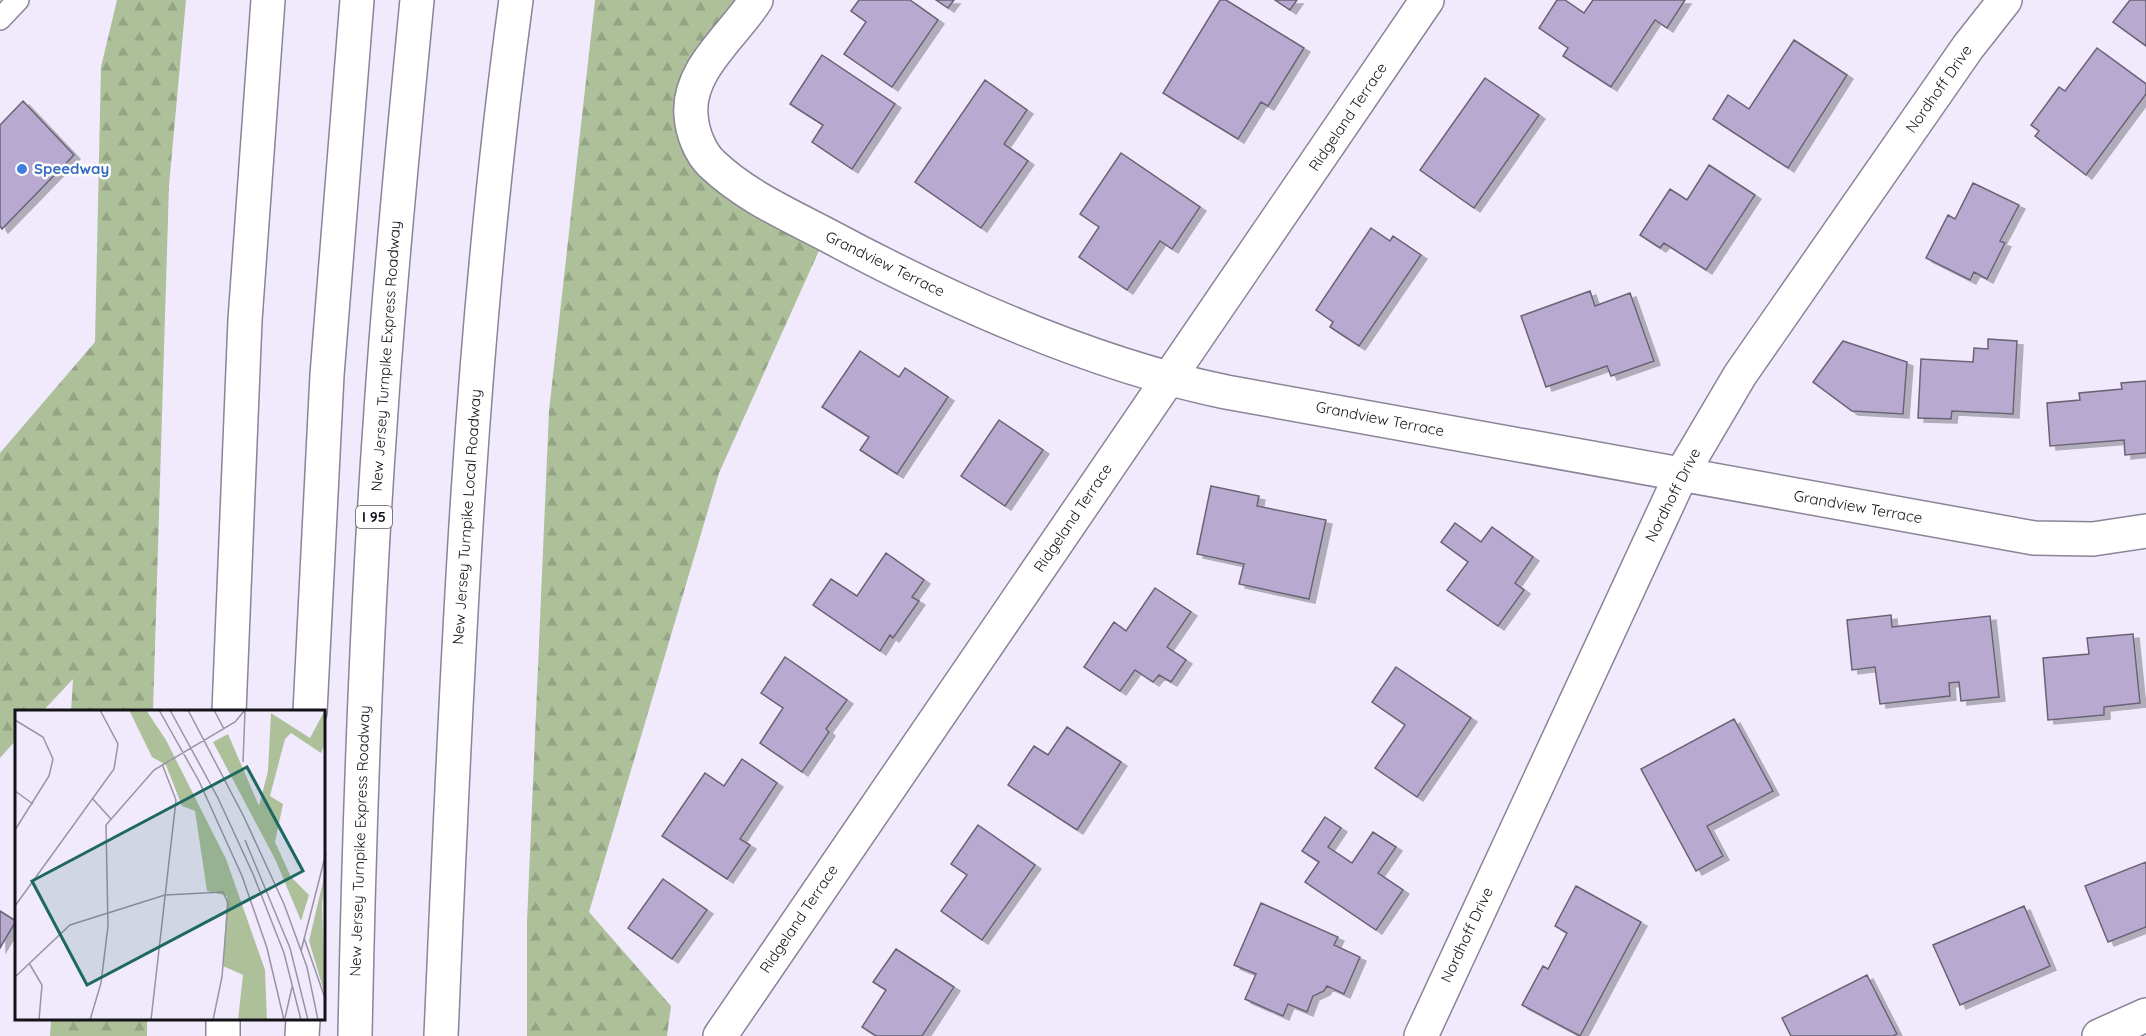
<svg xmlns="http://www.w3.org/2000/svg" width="2146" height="1036" font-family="Quicksand,sans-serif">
<defs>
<pattern id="forest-firs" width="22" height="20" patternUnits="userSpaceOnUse" patternTransform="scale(1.5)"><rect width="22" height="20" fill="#adc09a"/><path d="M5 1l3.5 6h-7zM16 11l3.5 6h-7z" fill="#94a484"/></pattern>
<filter id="shadow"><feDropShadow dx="6" dy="4" stdDeviation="0" flood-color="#0004"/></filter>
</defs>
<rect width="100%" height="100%" fill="#f0eafc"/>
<path fill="url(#forest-firs)" d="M117,0H186L169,185L153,712H71L73,679L42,712H16V740L0,758V453L95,342L101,67Z
M595,0H756L710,60L697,141L826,235L719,473L589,912L671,1006L667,1036H527V922L549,411Z
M51,1020H147V1036H50Z"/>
<path fill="#b7a9cf" stroke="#696375" stroke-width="1.5" filter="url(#shadow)" d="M859,0H910L938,20L892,87L844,54L866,22L851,11Z
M936,0H954L948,8Z
M1220,0H1226L1304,48L1268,106L1261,102L1238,139L1163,93Z
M1275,0H1297L1290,10Z
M1557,0H1565L1584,13L1593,0H1685L1667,28L1655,20L1611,87L1563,56L1568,48L1539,28Z
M2130,0H2146V46L2113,22Z
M1794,40L1847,75L1788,168L1713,119L1728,95L1749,109Z
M2097,48L2146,84V94L2086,175L2035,136L2039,131L2031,125L2059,87L2065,91Z
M822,55L895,104L852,169L812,142L823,125L790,104Z
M1485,78L1539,115L1474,208L1420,170Z
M985,80L1027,110L1004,144L1028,161L981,228L915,182Z
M23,101L74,155L2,229L0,226V125Z
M1121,153L1200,207L1172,249L1160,241L1127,290L1079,257L1099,227L1080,214Z
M1709,165L1755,195L1706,270L1664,243L1660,248L1640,235L1670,189L1687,200Z
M1973,183L2019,205L2000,241L2005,243L1987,279L1974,272L1970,280L1926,258L1948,215L1955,219Z
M1371,228L1390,241L1393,236L1421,255L1359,346L1330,327L1333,322L1316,310Z
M1590,291L1595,306L1630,293L1654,361L1611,376L1607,366L1546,387L1521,316Z
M1988,339L2017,341L2013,414L1952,411L1951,419L1918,418L1921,359L1973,362L1974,348L1988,349Z
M1843,341L1907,362L1903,414L1852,411L1813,382Z
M860,351L899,377L905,368L948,397L897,474L860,450L869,437L822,407Z
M2146,381V453L2125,455L2124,440L2050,446L2047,403L2080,400L2079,393L2122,389L2121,383Z
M999,420L1043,450L1005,506L961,476Z
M1211,486L1259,496L1257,506L1326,520L1309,599L1239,584L1244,564L1197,554Z
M1455,523L1481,542L1492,527L1533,557L1515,583L1524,590L1498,626L1447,590L1468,562L1441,542Z
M886,553L924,580L912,597L919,601L893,638L890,635L880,651L813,605L831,579L857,596Z
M1155,588L1191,612L1167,647L1186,660L1171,682L1159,675L1153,682L1135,670L1120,691L1084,667L1114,622L1126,631Z
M1891,615L1892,627L1990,616L1999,697L1961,701L1959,682L1949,683L1950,696L1880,704L1875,667L1852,670L1847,620Z
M2133,634L2140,703L2104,707V715L2048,720L2043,658L2089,654L2087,638Z
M785,657L847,700L826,729L829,732L802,772L760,743L783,708L761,693Z
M1396,667L1471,718L1417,797L1375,768L1405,725L1372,702Z
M1734,719L1773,791L1707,826L1723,856L1696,871L1641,769Z
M1067,727L1121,762L1077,830L1008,785L1034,746L1048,755Z
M742,759L777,783L740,839L750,845L727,879L662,836L705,773L724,786Z
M1325,817L1341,828L1328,847L1352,863L1373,832L1396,847L1378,873L1403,890L1376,930L1305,882L1319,862L1302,851Z
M978,825L1035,865L982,940L941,911L967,875L951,864Z
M2146,862V927L2108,942L2085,886Z
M663,879L707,910L672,959L628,928Z
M1576,886L1641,922L1580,1036L1522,1005L1543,966L1548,969L1567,933L1555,926Z
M1261,903L1338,937L1334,945L1360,957L1344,994L1327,986L1324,991L1313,996L1307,1012L1288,1004L1283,1016L1245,999L1256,974L1234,965Z
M2024,906L2050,966L1960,1005L1933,945Z
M0,911L16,921L0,948Z
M896,949L954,987L922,1036H876L862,1027L886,990L873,982Z
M1867,975L1897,1034L1893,1036H1791L1782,1018Z"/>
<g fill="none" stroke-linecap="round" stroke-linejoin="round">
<g stroke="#8a8497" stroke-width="24">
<path id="service" d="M0,19L18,0"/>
</g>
<g stroke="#8a8497" stroke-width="36">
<path id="minor" d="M756,0C734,35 687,70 691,115C692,132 700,153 712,164C744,195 789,215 827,235C950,301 1090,364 1226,392L2034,538L2093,539L2146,531
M720,1036L1427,0
M1421,1036L1681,475L1740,375L1968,47L2005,0
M2099,1036L2146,1015"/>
</g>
<g stroke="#8a8497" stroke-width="36">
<path id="motorway" d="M229,712L245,320L268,0
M310,712L327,375L357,0
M223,1036V1020
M302,1036L303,1020
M355,1036C359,827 366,619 381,411C390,273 404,137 417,0
M441,1036C456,690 469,344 516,0"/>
</g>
<use href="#service" stroke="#fff" stroke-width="21"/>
<use href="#minor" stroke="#fff" stroke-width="33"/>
<use href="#motorway" stroke="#fff" stroke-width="33"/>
</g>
<circle fill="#3f7fe0" stroke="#fff" stroke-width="2" cx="22" cy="169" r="6"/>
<g text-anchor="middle" stroke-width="5" stroke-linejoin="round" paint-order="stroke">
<rect fill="#fff" stroke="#5a595e" stroke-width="1.5" x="356" y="506" width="36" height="22" rx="4.5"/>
<g font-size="14" font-weight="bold" fill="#141219">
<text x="374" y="522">I 95</text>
</g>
<g font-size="15" fill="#141219" stroke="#fff">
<text transform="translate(1939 89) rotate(-55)" y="5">Nordhoff Drive</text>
<text transform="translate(1348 117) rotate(-56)" y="5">Ridgeland Terrace</text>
<text transform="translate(885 264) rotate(26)" y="5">Grandview Terrace</text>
<text transform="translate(386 356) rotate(-86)" y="5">New Jersey Turnpike Express Roadway</text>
<text transform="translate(1380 419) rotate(11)" y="5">Grandview Terrace</text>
<text transform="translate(1673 495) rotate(-63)" y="5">Nordhoff Drive</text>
<text transform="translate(1858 507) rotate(10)" y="5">Grandview Terrace</text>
<text transform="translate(467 517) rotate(-86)" y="5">New Jersey Turnpike Local Roadway</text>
<text transform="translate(1073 518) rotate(-56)" y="5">Ridgeland Terrace</text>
<text transform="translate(360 841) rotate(-88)" y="5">New Jersey Turnpike Express Roadway</text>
<text transform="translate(799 919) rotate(-56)" y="5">Ridgeland Terrace</text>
<text transform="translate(1467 935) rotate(-65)" y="5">Nordhoff Drive</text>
</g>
<g font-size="15" font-weight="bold" fill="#366cbe" stroke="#fff" text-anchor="start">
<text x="34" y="174">Speedway</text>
</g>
</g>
<g transform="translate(15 710)">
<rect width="310" height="310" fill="#f0eafc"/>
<path d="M114,0H131L151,30L211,149L250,260L252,310H223L228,265L208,256L212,186L192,181L180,101L167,96L151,55L137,47ZM310,0V33L306,43L276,23L270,29L255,86L268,94L260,132L276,167L294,185L286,211L261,151L198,32L213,24L244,96L253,61L256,3L295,28ZM310,163L307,195L310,285L294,231Z" fill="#adc09a"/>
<path fill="none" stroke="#9894a1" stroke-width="1.5" d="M144,0L184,71L227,166L252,238L269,310M155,0L203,88L238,164L269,243L286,310M173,0L229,107L269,194L292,257L303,310M199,0L209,19M0,10L28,27L38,49L34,66L0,120M228,52L230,1M0,81L18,94M77,88L96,109M230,130L275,238L293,310M0,196L99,59L103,34L85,0M289,228L311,291M286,241L311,143M14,253L27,275L24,310M0,267L55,215L150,185L208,182L213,193L207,267L198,310M270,308L277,277M75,310L86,273L93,216L91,115L139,60L220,12L230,0M136,310L161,90L147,54"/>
<path fill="#1d6860" fill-opacity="0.15" stroke="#1d6860" stroke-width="3" d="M232,57L288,161L72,275L17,171Z"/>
<rect width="310" height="310" fill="none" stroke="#141219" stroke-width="3"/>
</g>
</svg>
